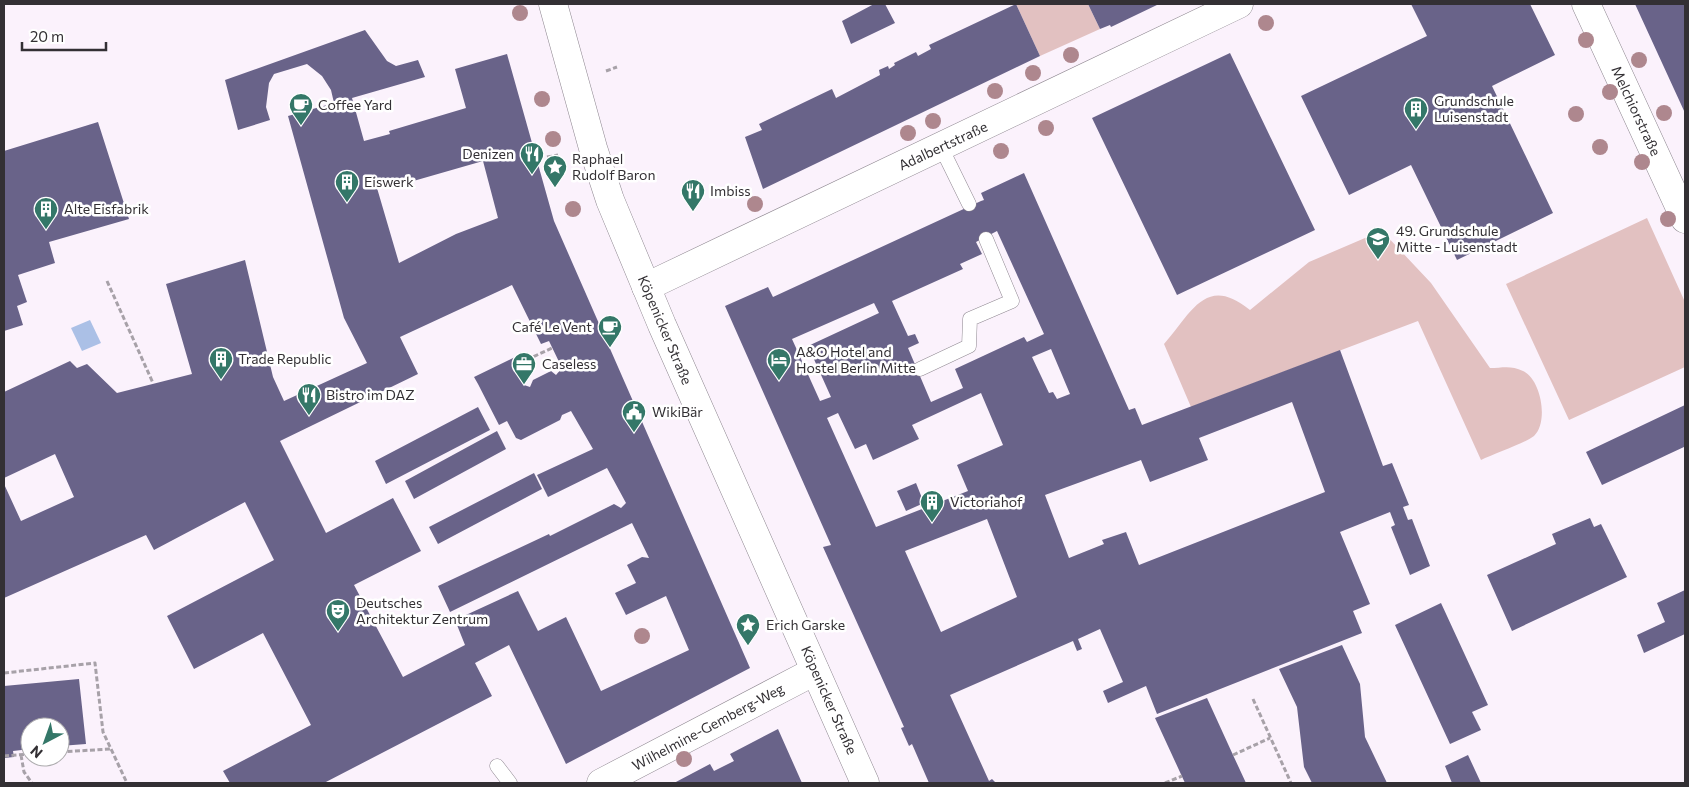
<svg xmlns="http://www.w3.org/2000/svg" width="1689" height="787" font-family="Commissioner,sans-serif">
<rect width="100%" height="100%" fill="#fbf2fc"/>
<path fill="#e2c1c1" d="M1016,4H1088L1100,29L1040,56Z
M1647,218L1685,302V367L1569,420L1506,284Z
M1383,232L1431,283L1490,368C1502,368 1511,365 1523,371C1541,379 1549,422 1534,436C1525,443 1493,454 1481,460L1418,321L1191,407L1164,344C1192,312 1206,274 1250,310L1309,262L1372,235Z"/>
<path fill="#abc0e6" d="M90,320L101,343L82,351L71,328Z"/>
<path fill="#696389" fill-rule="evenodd" d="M874,4H885L895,23L851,44L842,21Z
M1016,4L1040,56L763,189L745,137L762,130L759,124L832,89L836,98L880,75L879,70L888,66L889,69L895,65L894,63L916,52L918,56L931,49L929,45Z
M1088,4H1159L1111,27L1110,25L1100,29Z
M1411,4H1530L1555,55L1492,86L1553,213L1457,260L1411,165L1349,195L1301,96L1427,36Z
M1635,4H1685V113Z
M365,30L387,61L396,66L418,60L425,77L352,98L364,141L390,134L389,131L466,108L455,69L507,54L554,221L750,668L566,764L509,645L475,663L492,696L324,783H230L223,771L311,725L263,633L194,669L167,616L274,560L245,502L154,550L146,535L4,598V484L21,521L74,497L55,454L4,478V392L70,361L77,368L87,364L117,393L192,374L166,284L245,260L273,377L284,401L367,363L344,318L288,116L334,103L331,90L322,76L307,64L274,74L269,83L266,107L270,120L238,130L225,80ZM483,161L498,218L456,234L399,263L377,188L402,181L403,184ZM512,285L541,344L549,341L562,368L556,375L551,371L533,380L530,387L524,385L522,378L525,376L517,356L474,377L478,384L499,425L507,421L516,438L521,440L560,420L562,415L571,411L593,449L537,475L548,497L607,468L626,503L621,508L614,504L550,536L549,534L438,586L450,612L632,523L649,558L642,557L627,565L636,583L615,593L626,615L666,596L689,650L601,691L566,617L538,631L518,591L455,620L465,645L403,677L354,585L421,551L393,498L326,533L280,441L418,374L400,337Z
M1230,53L1315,230L1177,295L1092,118Z
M98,122L129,219L49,242L55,263L18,275L27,302L17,306L23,325L4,331V151Z
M1024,173L1129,410L1135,408L1142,425L1340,350L1383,466L1392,463L1409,505L1403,507L1408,520L1412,519L1430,566L1410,575L1391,527L1395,525L1390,512L1340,532L1370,604L1353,611L1362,633L1157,714L1146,686L1108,703L1103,691L1123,682L1100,629L1078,639L1082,649L1077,651L1073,641L950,695L989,781L992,779L996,783H929L912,744L909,746L901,728L904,727L823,547L831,545L725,306L768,287L773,297L981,201L984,200L981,193ZM997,231L1044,334L1027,342L1024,337L955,369L963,388L931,402L908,348L919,343L915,334L908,336L892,301L963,269L960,264L982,254L976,242ZM874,303L879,313L808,346L831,397L820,401L792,339ZM1051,349L1070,394L1057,399L1053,392L1049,393L1032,357ZM981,393L1003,445L957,465L968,491L876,527L827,418L838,413L855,449L866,444L873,460L919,439L912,425ZM1292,402L1325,492L1139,565L1126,532L1102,540L1104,544L1069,558L1045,495L1141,460L1150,482L1208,460L1199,438ZM987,519L1017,597L941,632L905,551Z
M1685,405V451L1684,447L1602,485L1586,452Z
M478,407L490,430L386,484L375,461Z
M497,431L506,449L414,499L405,481Z
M534,473L542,489L438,544L429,527Z
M916,483L924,503L906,511L897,491Z
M1590,518L1594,527L1601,524L1627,577L1512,631L1487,575L1556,544L1552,534Z
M1685,590V634L1644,653L1637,635L1665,622L1657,603Z
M1441,603L1488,705L1472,712L1481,730L1450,744L1395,625Z
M1342,645L1360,684L1365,737L1387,783H1312L1304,767L1297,707L1279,669Z
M79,679L86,744L60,746V727H30V749L13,751L14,757L4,758V686Z
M1207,698L1233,755L1246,783H1185L1155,718Z
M778,729L802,783H674L710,764L714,771L734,761L730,754Z
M1468,755L1481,783H1452L1445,766Z"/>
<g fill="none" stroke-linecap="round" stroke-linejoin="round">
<g stroke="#8f8891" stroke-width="15">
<path id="service" d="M941,147L969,204
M920,369L969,346L970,319L1012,301L986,239
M497,766L510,783"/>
</g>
<g stroke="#8f8891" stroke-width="29">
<path id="minor" d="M1586,4L1685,219
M646,287L1239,4
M601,783L815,671"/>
</g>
<g stroke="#8f8891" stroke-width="29">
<path id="secondary" d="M553,4L593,148L610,200L662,325L865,783"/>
</g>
<path stroke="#a7a1a8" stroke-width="3" stroke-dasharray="5 2.5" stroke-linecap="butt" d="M606,71L617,67
M547,157L558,155
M107,281L153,383
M520,363L552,348
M4,673L95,663L103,732L127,783
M1253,699L1291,783
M60,752L110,749
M21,755L24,772L32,783
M1233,755L1270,738
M4,756L30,754
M1165,783L1182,776"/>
<use href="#service" stroke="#fff" stroke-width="14"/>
<use href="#minor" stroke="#fff" stroke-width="28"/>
<use href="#secondary" stroke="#fff" stroke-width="28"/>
</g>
<g fill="#ae878e">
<circle cx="520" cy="13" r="8"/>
<circle cx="1266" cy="23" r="8"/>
<circle cx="1586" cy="40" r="8"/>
<circle cx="1071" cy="55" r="8"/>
<circle cx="1639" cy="60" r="8"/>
<circle cx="1033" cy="73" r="8"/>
<circle cx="995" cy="91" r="8"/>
<circle cx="1610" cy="92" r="8"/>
<circle cx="542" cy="99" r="8"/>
<circle cx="1664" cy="113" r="8"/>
<circle cx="1576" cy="114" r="8"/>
<circle cx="933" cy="121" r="8"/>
<circle cx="1046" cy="128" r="8"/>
<circle cx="908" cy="133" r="8"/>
<circle cx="553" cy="139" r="8"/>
<circle cx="1600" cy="147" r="8"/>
<circle cx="1001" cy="151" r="8"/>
<circle cx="1642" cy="162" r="8"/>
<circle cx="755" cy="204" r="8"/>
<circle cx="573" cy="209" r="8"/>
<circle cx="1668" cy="219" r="8"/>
<circle cx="642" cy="636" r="8"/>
<circle cx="684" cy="759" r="8"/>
</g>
<defs>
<g id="cafe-pin" transform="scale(1.25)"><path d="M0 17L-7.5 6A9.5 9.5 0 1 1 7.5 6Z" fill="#347768" stroke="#fff"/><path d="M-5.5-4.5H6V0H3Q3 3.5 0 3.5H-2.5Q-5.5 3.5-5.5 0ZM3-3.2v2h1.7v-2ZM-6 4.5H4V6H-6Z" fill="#fff"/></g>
<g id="building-pin" transform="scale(1.25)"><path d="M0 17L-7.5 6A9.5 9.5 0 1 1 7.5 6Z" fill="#347768" stroke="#fff"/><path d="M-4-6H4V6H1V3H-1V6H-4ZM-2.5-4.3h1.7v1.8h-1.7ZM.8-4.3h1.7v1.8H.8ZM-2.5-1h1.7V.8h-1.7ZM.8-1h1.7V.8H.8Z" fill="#fff"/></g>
<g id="restaurant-pin" transform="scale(1.25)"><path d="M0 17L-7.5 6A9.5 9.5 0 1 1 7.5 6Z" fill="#347768" stroke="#fff"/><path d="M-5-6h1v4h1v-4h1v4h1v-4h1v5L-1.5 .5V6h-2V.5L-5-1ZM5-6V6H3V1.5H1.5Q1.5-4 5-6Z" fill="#fff"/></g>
<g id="sight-pin" transform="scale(1.25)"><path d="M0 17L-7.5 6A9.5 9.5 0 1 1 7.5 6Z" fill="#347768" stroke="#fff"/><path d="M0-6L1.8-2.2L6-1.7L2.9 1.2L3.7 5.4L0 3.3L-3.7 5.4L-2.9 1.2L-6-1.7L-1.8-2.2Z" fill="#fff"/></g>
<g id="school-pin" transform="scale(1.25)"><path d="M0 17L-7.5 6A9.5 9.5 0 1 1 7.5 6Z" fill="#347768" stroke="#fff"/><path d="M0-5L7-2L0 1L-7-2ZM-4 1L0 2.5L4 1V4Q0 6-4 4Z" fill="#fff"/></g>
<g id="hotel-pin" transform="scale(1.25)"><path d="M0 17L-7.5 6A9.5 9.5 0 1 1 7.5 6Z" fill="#347768" stroke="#fff"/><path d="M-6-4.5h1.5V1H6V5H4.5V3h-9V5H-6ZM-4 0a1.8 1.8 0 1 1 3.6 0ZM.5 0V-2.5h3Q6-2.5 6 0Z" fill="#fff"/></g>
<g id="office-pin" transform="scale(1.25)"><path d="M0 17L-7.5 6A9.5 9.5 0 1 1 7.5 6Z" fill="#347768" stroke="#fff"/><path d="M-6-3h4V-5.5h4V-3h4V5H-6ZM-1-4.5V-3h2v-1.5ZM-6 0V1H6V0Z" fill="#fff"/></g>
<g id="civic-pin" transform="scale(1.25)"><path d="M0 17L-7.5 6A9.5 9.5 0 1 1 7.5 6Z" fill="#347768" stroke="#fff"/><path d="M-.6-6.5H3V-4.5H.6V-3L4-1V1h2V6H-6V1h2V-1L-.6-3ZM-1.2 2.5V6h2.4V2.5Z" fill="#fff"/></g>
<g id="theatre-pin" transform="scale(1.25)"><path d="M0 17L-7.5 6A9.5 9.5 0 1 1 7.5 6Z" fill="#347768" stroke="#fff"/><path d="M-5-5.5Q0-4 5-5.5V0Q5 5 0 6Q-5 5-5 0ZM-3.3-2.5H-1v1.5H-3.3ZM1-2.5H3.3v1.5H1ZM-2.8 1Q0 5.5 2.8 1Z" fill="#fff"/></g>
</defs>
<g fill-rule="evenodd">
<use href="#cafe-pin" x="301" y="105"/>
<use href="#building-pin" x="1416" y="109"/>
<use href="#restaurant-pin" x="532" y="154"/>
<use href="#sight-pin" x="555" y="167"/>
<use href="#building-pin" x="347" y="182"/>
<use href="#restaurant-pin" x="693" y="191"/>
<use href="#building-pin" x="46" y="209"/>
<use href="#school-pin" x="1378" y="239"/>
<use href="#cafe-pin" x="610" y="327"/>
<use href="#building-pin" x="221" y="359"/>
<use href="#hotel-pin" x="779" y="360"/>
<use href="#office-pin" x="524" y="364"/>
<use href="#restaurant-pin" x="309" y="395"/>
<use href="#civic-pin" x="634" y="412"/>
<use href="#building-pin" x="932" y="502"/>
<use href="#theatre-pin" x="338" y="611"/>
<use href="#sight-pin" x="748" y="625"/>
</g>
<g text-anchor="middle" stroke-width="5" stroke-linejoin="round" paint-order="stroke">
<g font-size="14" fill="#333034" stroke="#fff" text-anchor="start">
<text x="1434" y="106">Grundschule<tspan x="1434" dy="16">Luisenstadt</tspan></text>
<text x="318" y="110">Coffee Yard</text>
<text x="514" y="159" text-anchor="end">Denizen</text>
<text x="572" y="164">Raphael<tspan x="572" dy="16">Rudolf Baron</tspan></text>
<text x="364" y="187">Eiswerk</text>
<text x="710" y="196">Imbiss</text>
<text x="64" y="214">Alte Eisfabrik</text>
<text x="1396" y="236">49. Grundschule<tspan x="1396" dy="16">Mitte - Luisenstadt</tspan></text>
<text x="592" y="332" text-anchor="end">Café Le Vent</text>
<text x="796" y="357">A&amp;O Hotel and<tspan x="796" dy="16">Hostel Berlin Mitte</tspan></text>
<text x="238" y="364">Trade Republic</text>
<text x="542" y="369">Caseless</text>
<text x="326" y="400">Bistro im DAZ</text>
<text x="652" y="417">WikiBär</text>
<text x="950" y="507">Victoriahof</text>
<text x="356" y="608">Deutsches<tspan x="356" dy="16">Architektur Zentrum</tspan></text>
<text x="766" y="630">Erich Garske</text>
</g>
<g font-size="14" fill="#333034" stroke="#fff">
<text transform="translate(1636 111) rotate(65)" y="5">Melchiorstraße</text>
<text transform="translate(943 146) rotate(-25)" y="5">Adalbertstraße</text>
<text transform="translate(665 330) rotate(67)" y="5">Köpenicker Straße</text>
<text transform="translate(829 700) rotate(66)" y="5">Köpenicker Straße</text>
<text transform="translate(708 727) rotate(-28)" y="5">Wilhelmine-Gemberg-Weg</text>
</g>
</g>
<rect width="1689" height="787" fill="none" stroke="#333034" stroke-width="10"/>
<g transform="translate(45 742) rotate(221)"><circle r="24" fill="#ffffff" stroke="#adacae"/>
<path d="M0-4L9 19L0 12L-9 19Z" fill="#347768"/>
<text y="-8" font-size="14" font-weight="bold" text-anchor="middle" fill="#333034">N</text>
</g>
<path d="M22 42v8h84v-8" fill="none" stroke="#333034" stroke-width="2.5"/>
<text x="30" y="42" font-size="15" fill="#333034" stroke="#ffffff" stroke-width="4" paint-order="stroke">20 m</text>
</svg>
